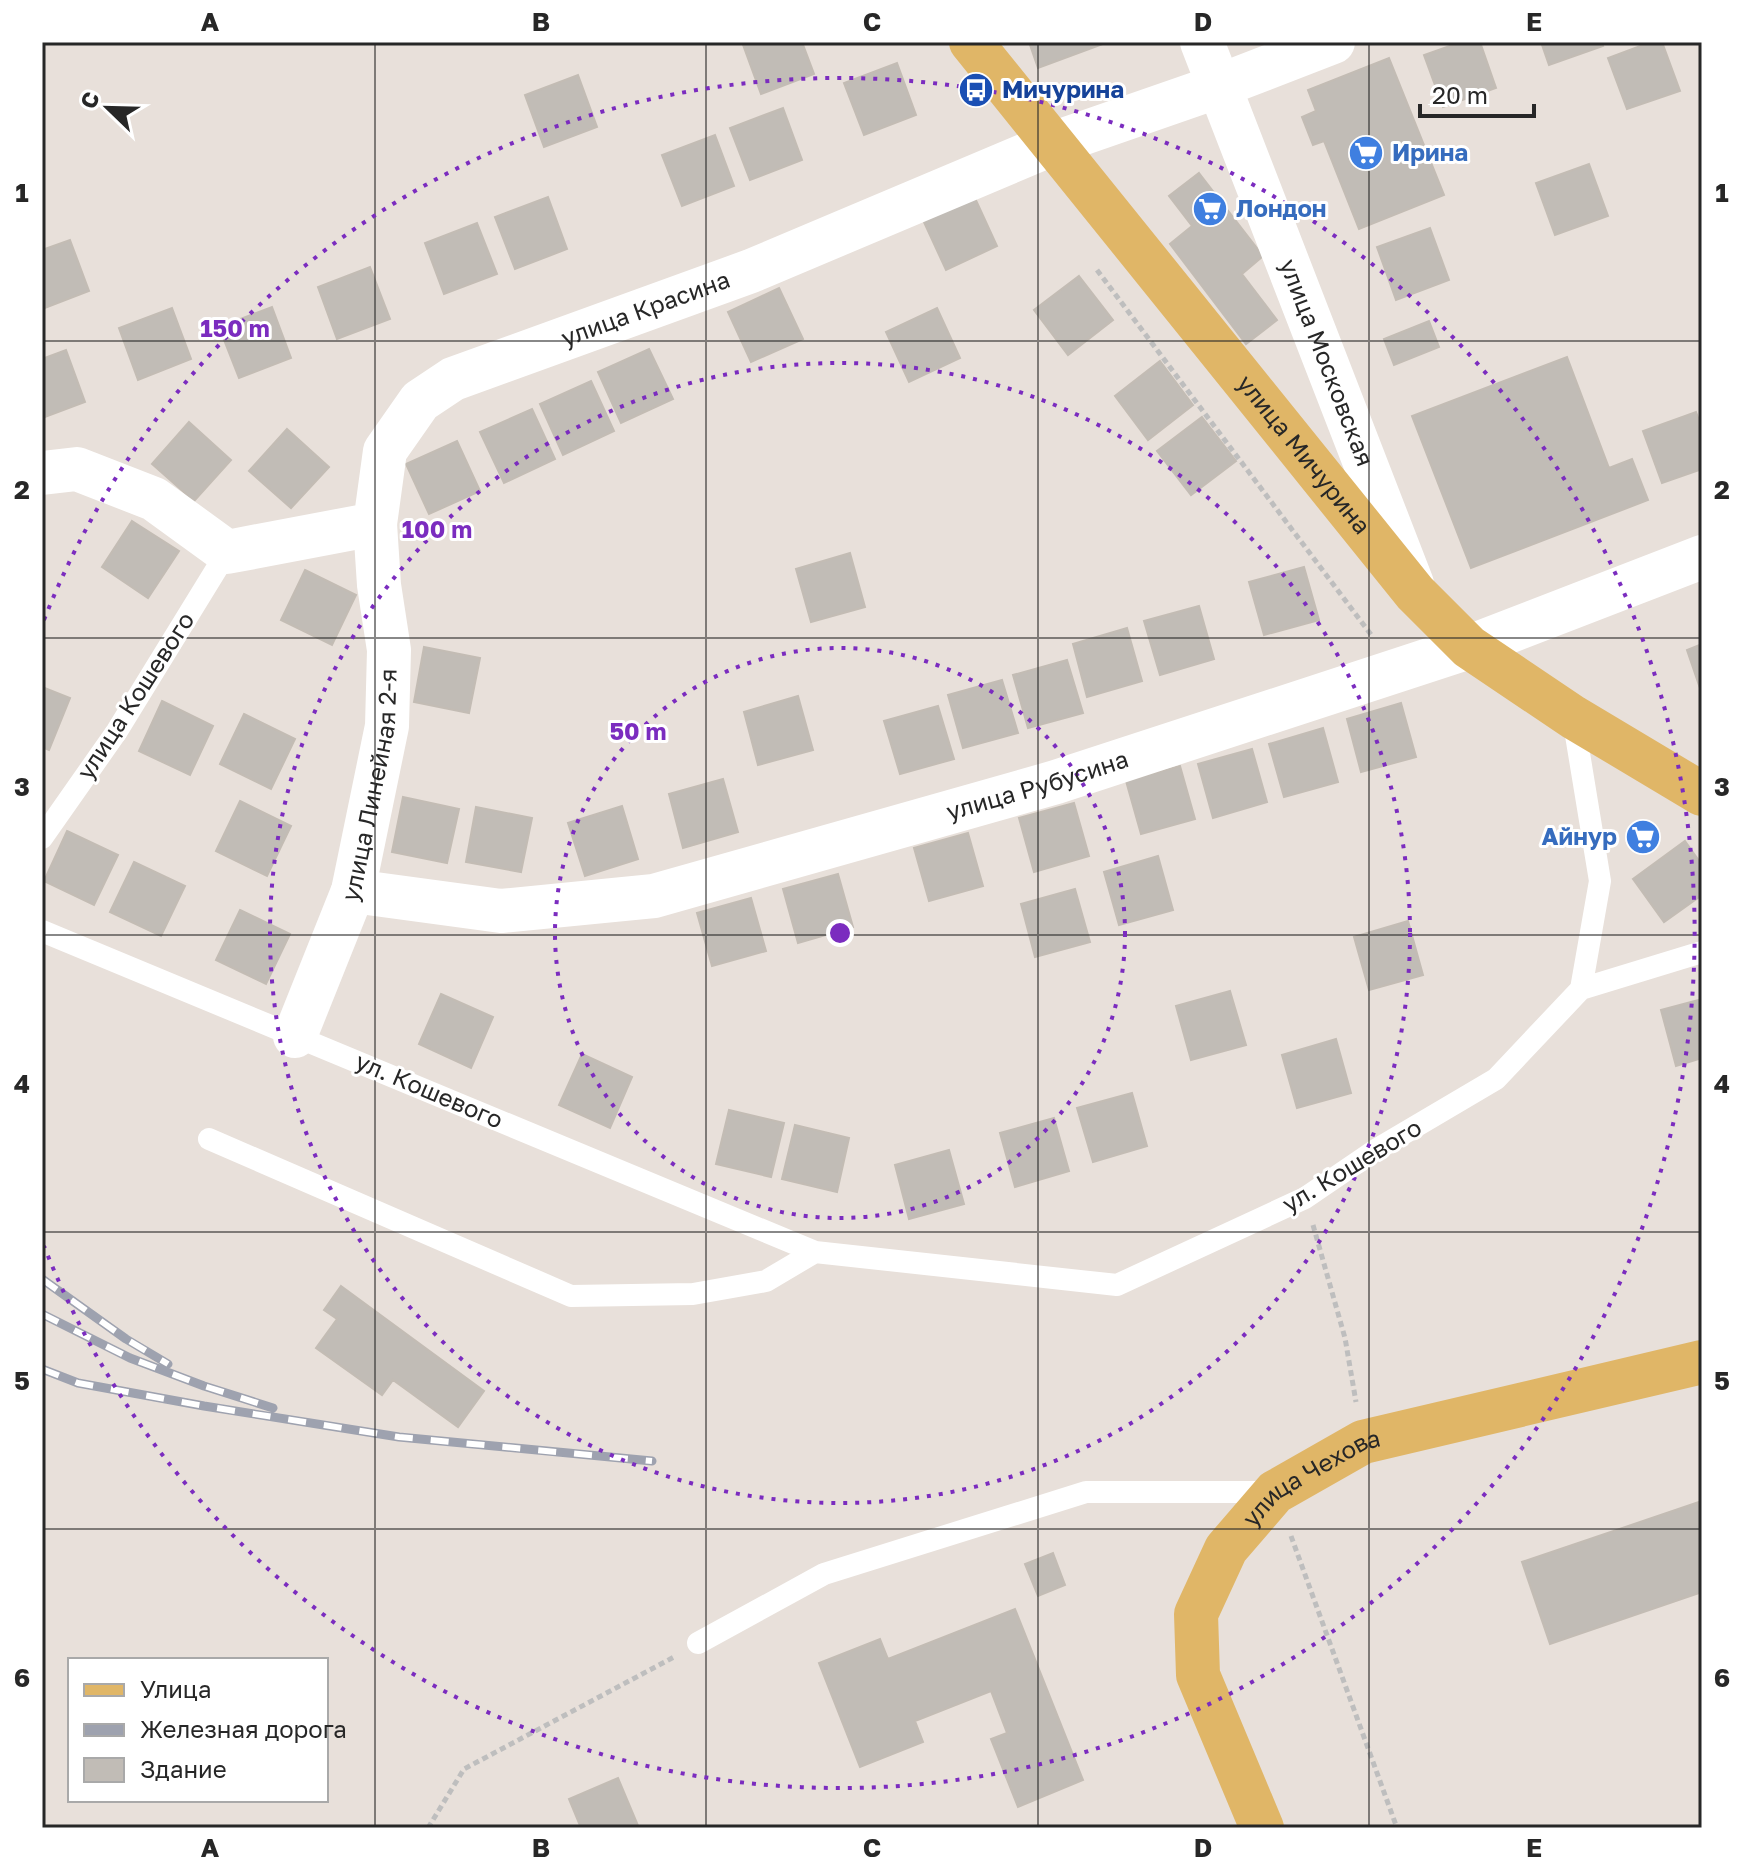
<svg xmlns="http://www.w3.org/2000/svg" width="1744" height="1870" font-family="'Golos Text',sans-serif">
<rect width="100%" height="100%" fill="#e8e0da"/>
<path fill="#c1bcb6" stroke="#c3bcb4" stroke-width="2" d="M742,42H802L814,74L761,94Z
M1029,42H1108L1038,68Z
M1461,42H1480L1496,88L1443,107L1424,55Z
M1541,42H1601L1603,46L1549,65Z
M1651,42H1662L1680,91L1627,109L1608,58Z
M1389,58L1444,195L1359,229L1324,141L1313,145L1302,117L1316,111L1308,90Z
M897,63L916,115L864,135L844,83Z
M578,75L597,127L544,147L525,95Z
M783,108L802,160L750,180L730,128Z
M715,135L734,186L682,206L662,155Z
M1589,164L1608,216L1555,235L1536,183Z
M1199,173L1263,256L1242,274L1277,320L1246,344L1170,244L1192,226L1169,196Z
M974,196L997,246L946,270L923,220Z
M548,197L567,249L515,269L495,217Z
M477,223L497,274L444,294L425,243Z
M1430,228L1449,280L1396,300L1377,247Z
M70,240L89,291L42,309V250Z
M370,267L390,319L337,339L318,287Z
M1079,276L1113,320L1068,355L1034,310Z
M779,288L803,339L751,362L728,312Z
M272,307L291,358L239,378L219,327Z
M172,308L191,359L138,380L119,328Z
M937,308L960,358L909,382L886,332Z
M1429,321L1439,347L1394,365L1384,339Z
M649,349L673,399L621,423L598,372Z
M66,350L85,402L42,418V359Z
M1567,357L1609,468L1632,459L1648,500L1471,568L1412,416Z
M1160,361L1193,405L1148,440L1115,396Z
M591,381L614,431L563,455L540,404Z
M532,409L555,459L504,483L480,432Z
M1696,412L1702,428V469L1662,483L1643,431Z
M1202,417L1236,461L1191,495L1157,451Z
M189,422L231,460L194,501L152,464Z
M287,429L329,467L291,508L249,471Z
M457,441L480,491L429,514L406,464Z
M132,521L179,551L148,598L102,567Z
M850,553L865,607L811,622L796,569Z
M1304,567L1319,620L1264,635L1249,582Z
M305,570L356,595L332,645L281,620Z
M1199,606L1214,659L1160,675L1144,621Z
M1127,628L1142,681L1087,697L1073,644Z
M1702,644V694L1687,650Z
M424,647L480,658L469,713L414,702Z
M1067,660L1083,713L1028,728L1013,675Z
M1002,680L1018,733L963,748L948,695Z
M42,687L70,698L49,750L42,747Z
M798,696L813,750L758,765L744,712Z
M162,701L213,726L190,775L139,751Z
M1401,703L1416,757L1361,772L1347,719Z
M938,706L954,759L900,774L884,721Z
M244,714L295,739L271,789L220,764Z
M1323,728L1338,782L1284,797L1269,744Z
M1252,749L1267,802L1213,818L1198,764Z
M1180,766L1195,819L1141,834L1126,781Z
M723,779L738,832L683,848L669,794Z
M403,797L459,809L447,863L392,852Z
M240,801L291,826L267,876L216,851Z
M1074,803L1089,856L1034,872L1019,818Z
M622,806L638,859L585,876L568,823Z
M476,807L532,818L521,872L466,862Z
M67,831L118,855L94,905L44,881Z
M968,833L983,886L929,901L914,848Z
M1685,841L1702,865V895L1664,922L1633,879Z
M1158,856L1173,910L1119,925L1104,872Z
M134,862L185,886L161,936L110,912Z
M838,874L853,927L798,943L783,889Z
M1075,889L1090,942L1035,957L1021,904Z
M751,898L766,951L712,966L697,913Z
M240,910L290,934L266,984L216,960Z
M1408,921L1423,975L1369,990L1354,937Z
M1230,991L1246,1045L1191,1060L1176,1006Z
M441,994L493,1017L471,1068L419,1044Z
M1702,999V1058L1676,1066L1661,1010Z
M1336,1039L1351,1093L1297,1108L1282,1055Z
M582,1054L632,1077L610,1128L559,1105Z
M1132,1093L1147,1146L1093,1162L1077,1108Z
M729,1110L784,1123L771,1177L716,1164Z
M1054,1118L1069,1171L1015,1187L1000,1133Z
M795,1125L849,1138L837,1192L782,1179Z
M949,1150L964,1204L909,1219L895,1165Z
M341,1286L484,1391L458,1427L393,1380L382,1395L316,1348L337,1319L324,1310Z
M1702,1501V1592L1550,1644L1522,1562Z
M1053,1553L1065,1585L1038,1596L1025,1564Z
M1015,1609L1083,1780L1018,1807L991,1739L1007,1733L991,1691L915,1721L923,1742L860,1767L819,1663L880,1639L888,1659Z
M618,1778L639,1828H581L569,1799Z"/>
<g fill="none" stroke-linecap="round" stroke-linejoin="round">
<path stroke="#bebebe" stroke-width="5" stroke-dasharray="6 4" stroke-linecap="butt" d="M1097,270L1372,636
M1313,1225L1345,1338L1356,1402
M1291,1536L1397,1828
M428,1828L464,1769L674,1657"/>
<path stroke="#fff" stroke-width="22" d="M42,838L117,731L227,552
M42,931L815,1252L1117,1285L1305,1198L1374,1151L1496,1079L1581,989L1600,881L1573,717
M1581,989L1702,952
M209,1139L571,1296L693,1294L766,1281L815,1252
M698,1643L824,1574L1086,1492H1274"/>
<g stroke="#fff" stroke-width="44">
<path id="s1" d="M1202,42L1412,584"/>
<path id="s2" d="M42,473L77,469L154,499L227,552L375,524L385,451L420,401L453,379L751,271L1052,144L1219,86L1333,42"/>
<path id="s3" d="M353,891L501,911L654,896L1056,782L1469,647"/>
<path id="s4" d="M295,1036L353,891L387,726L389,650L379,585L375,524"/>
</g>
<path stroke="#fff" stroke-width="44" d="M1469,647L1702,557"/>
<g stroke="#e0b667" stroke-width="44">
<path id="s5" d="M971,42L1415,593L1469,647L1573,717L1702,794"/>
<path id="s6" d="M1262,1828L1198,1675L1196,1614L1226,1549L1275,1492L1363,1442L1702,1362"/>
</g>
<g stroke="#9ea2af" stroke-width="9">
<path id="rail" d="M42,1279L126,1339L168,1364
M42,1314L130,1358L204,1386L273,1408
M42,1369L78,1383L204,1406L399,1437L652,1461"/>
</g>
<use href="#rail" stroke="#fff" stroke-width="6" stroke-dasharray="18" stroke-linecap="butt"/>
</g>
<path fill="none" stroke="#272727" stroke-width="2" stroke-opacity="0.55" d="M375,42V1828M706,42V1828M1038,42V1828M1369,42V1828M42,341H1702M42,638H1702M42,935H1702M42,1232H1702M42,1529H1702"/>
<g fill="none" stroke="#7b2cbf" stroke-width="4" stroke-dasharray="4 8">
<circle cx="840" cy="933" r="285"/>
<circle cx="840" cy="933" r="570"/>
<path d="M44 620A855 855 0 1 1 44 1246"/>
</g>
<defs>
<g id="bus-disc" transform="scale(1.8)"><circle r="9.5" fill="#1a4fb4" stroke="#fff"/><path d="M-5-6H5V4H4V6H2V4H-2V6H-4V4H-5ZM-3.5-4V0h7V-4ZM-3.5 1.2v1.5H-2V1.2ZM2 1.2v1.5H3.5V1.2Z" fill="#fff"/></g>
<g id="supermarket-disc" transform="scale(1.8)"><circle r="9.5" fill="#3f7fe0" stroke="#fff"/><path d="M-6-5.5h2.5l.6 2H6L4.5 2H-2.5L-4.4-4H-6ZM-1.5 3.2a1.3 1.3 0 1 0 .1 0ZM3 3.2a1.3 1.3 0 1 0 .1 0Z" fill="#fff"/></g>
</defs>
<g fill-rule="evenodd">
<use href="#bus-disc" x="976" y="90"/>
<use href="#supermarket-disc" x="1366" y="153"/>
<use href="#supermarket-disc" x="1210" y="209"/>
<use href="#supermarket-disc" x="1643" y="837"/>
</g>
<g text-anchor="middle" stroke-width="6" stroke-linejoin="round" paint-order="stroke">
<g font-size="24" font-weight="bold" fill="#164399" stroke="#fff" text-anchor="start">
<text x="1002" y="98">Мичурина</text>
</g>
<g font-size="24" font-weight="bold" fill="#366cbe" stroke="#fff" text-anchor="start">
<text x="1392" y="161">Ирина</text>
<text x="1236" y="217">Лондон</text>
<text x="1617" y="845" text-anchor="end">Айнур</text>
</g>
<g font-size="24" fill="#272727" stroke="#fff">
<text dy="8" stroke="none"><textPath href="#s2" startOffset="738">улица Красина</textPath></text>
<text dy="8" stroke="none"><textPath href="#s1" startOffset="344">улица Московская</textPath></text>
<text dy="8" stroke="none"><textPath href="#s5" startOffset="530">улица Мичурина</textPath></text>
<text transform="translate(136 696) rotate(-57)" y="8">улица Кошевого</text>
<text dy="8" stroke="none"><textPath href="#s4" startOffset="264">улица Линейная 2-я</textPath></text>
<text dy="8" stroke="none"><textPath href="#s3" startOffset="702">улица Рубусина</textPath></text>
<text transform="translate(429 1091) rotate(23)" y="8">ул. Кошевого</text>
<text transform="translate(1352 1166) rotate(-31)" y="8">ул. Кошевого</text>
<text dy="8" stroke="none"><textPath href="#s6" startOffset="412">улица Чехова</textPath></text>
</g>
</g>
<circle cx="840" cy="933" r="12" fill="#7b2cbf" stroke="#fff" stroke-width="4"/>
<g font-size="24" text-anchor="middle" font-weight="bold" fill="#7b2cbf" stroke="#fff" stroke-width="6" stroke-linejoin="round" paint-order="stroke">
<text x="235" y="337">150 m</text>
<text x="437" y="538">100 m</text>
<text x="638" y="740">50 m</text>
</g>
<rect width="1744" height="1870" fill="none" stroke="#ffffff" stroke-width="88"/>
<rect x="68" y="1658" width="260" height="144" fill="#ffffff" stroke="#a9a9a9" stroke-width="2"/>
<rect x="84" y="1684" width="40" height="12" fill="#e0b667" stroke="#a9a9a9" stroke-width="2"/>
<text x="140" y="1698" font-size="24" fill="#272727">Улица</text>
<rect x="84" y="1724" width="40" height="12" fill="#9ea2af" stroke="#a9a9a9" stroke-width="2"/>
<text x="140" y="1738" font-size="24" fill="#272727">Железная дорога</text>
<rect x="84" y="1758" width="40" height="24" fill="#c1bcb6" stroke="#a9a9a9" stroke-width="2"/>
<text x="140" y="1778" font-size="24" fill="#272727">Здание</text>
<g transform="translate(108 108) rotate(293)" stroke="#ffffff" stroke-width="6" paint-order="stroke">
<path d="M0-6L14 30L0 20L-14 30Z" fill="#272727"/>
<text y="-12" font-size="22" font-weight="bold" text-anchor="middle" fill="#272727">С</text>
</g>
<path d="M1420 104v12h114v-12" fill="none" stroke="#272727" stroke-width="4"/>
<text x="1432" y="104" font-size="24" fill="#272727" stroke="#ffffff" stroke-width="6" paint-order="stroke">20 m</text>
<rect x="44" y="44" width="1656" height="1782" fill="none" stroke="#272727" stroke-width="3"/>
<g font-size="26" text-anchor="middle" font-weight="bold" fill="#272727">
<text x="210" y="31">A</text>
<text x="541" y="31">B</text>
<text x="872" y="31">C</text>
<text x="1203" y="31">D</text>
<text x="1534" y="31">E</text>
<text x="22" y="202">1</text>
<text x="1722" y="202">1</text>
<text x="22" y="499">2</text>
<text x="1722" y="499">2</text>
<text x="22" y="796">3</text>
<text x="1722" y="796">3</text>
<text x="22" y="1093">4</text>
<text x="1722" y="1093">4</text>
<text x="22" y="1390">5</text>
<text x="1722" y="1390">5</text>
<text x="22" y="1687">6</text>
<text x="1722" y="1687">6</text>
<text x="210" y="1857">A</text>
<text x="541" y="1857">B</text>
<text x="872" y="1857">C</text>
<text x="1203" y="1857">D</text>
<text x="1534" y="1857">E</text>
</g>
</svg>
